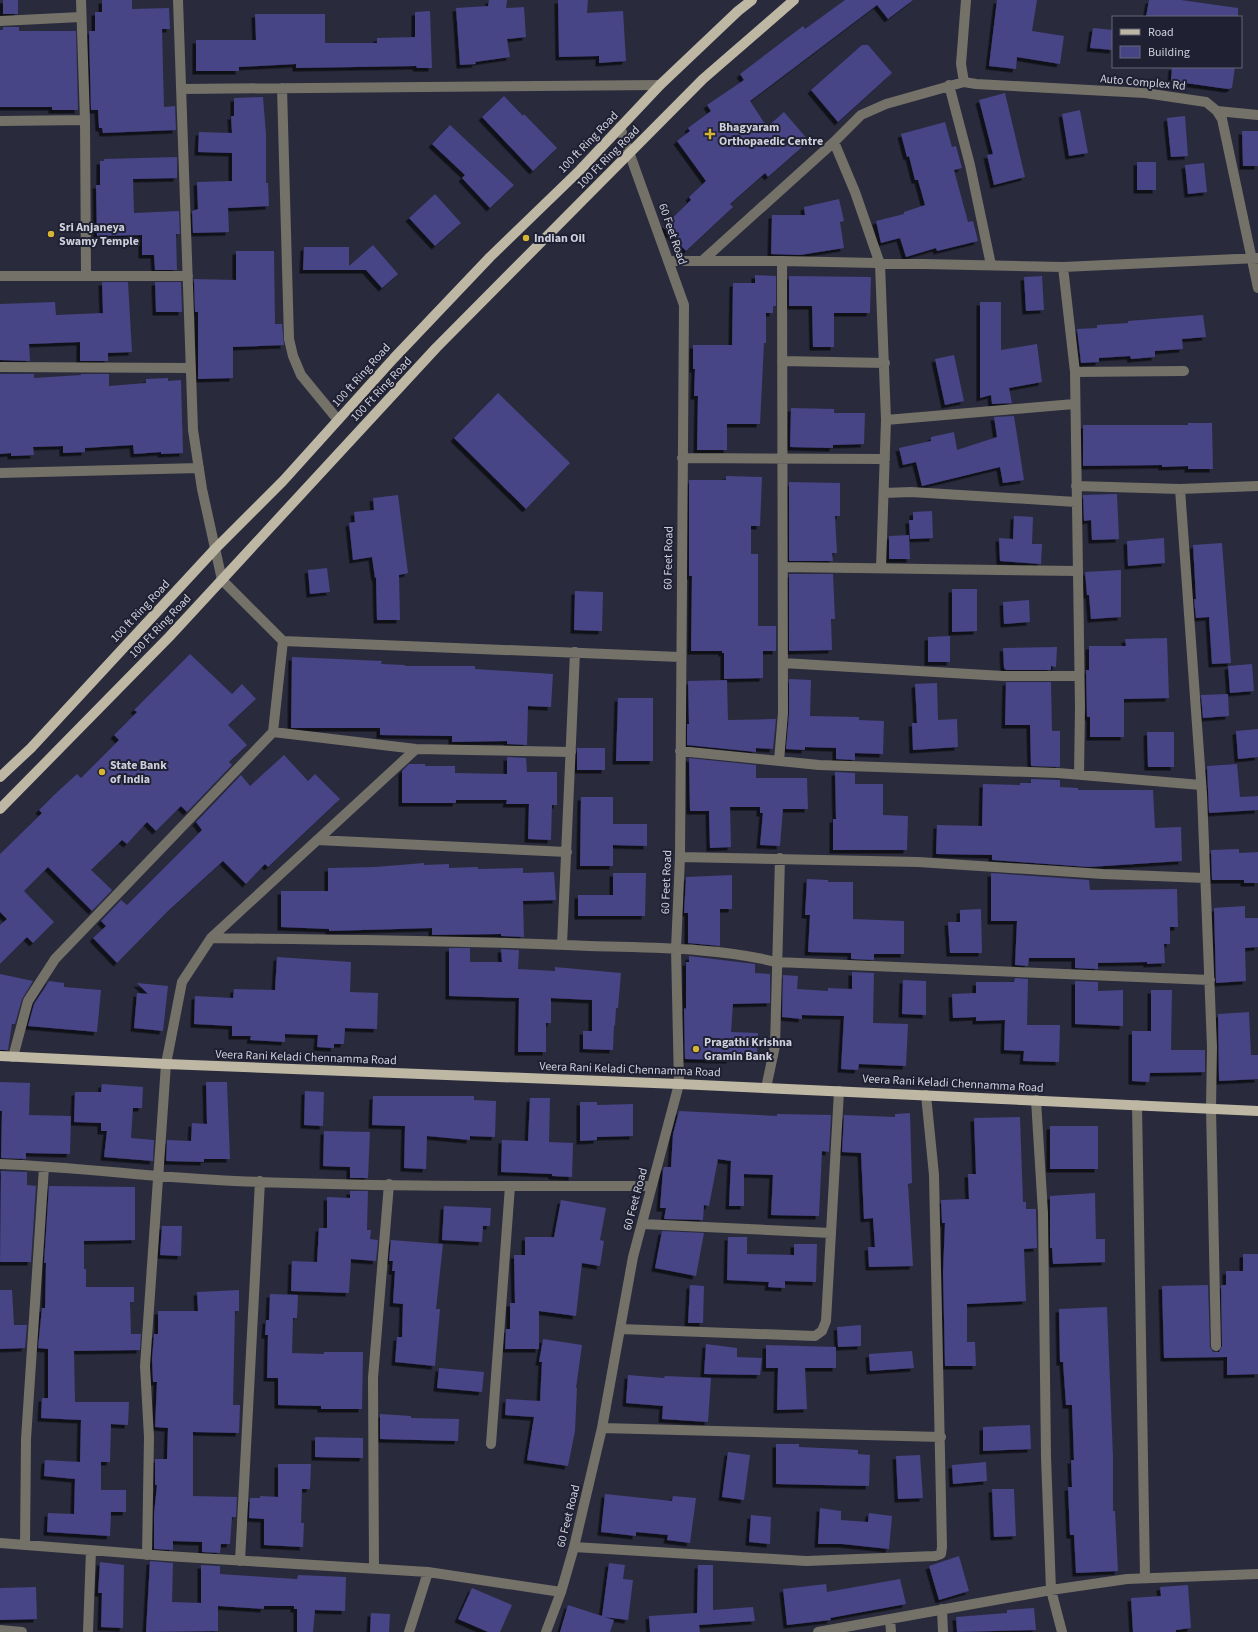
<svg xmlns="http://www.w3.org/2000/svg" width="1258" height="1632" font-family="'Source Sans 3',sans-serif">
<defs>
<filter id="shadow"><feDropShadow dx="-3.5" dy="3.5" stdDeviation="0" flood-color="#0009"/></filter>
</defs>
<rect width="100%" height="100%" fill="#292a3c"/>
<path fill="#474485" filter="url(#shadow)" d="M3,0H18V14H3Z
M102,0H132V9L169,8L170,29H162L164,107L175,106L176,130L103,133L102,128H99L98,110H91L89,31H95V12H102Z
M489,0H507L506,8L524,7L526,37L507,39L510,57L475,62L476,64L460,65L456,8L488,6Z
M558,0H588L587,13L623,11L626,61L599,63V56L559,57Z
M845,0H913L888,19L877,5L750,101L767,127L784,112L809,141L768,177L765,173L730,204L733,207L686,251L663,227L691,200L689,197L706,181L677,141L690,131L688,128L711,111L707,105L744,80L740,74L803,26L805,29Z
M997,0H1037L1032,31L1064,36L1060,64L1017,57L1016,69L989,66Z
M1149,0H1181L1238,8V17H1146Z
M430,11L432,68H417L416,66L296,68V64L239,67V71H196V40H256L255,14H325V43H377V38L415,37V12Z
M3,27H19V31H76L78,110H52V107H0V30H3Z
M1093,28L1113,30V50L1090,48Z
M862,45H868L892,73L838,122L811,90Z
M1172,67H1235L1232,88L1228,89L1171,81Z
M1005,93L1025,177L994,185L987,155L993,154L979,100Z
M504,96L523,116L524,114L557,148L533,171L482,117Z
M263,97L266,134V183H268L269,206L228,208L229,232L193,233L192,211L198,209L197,182L232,181V153L198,152L199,132L232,133L231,116H234V98Z
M1080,110L1088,153L1069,156L1062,114Z
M1185,116L1188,156L1171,157L1167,118Z
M945,122L952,147L956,146L962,168L954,170L968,222L973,221L978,241L937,251L936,248L906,257L900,238L881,243L876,221L904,214V212L925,205L918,180H915L909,156L907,157L901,134Z
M450,125L514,185L490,208L462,178L465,175L432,144Z
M1242,131H1258V166H1243Z
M177,157V178L133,179L134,213L179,211L180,234H176L177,270H155L154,255H142V235L97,236L96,185H100V161H104V159Z
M1137,162H1156V190H1137Z
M1204,163L1207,192L1188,194L1185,165Z
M435,194L461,223L435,246L409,218Z
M839,199L844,221L840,222L844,248L800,255L771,254L772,215H805L804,207Z
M373,245L398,274L382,288L366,270H303L304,247H349V266Z
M236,251H274L275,324H282L284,345L233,347V378L198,379V312H195L194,279L236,280Z
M755,275L776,276V306H773V313H766V343H764L760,424H727V450H697L698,396H694L695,369H693V345H732L733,283H755Z
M789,276L871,277L870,313H834V347H813L812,306H789Z
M1042,276L1044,310L1026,311L1024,277Z
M102,282H128L132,352L108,353V361H80V342L29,344L30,361L0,360V304L55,302L56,315L103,313Z
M155,282H181L182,312H156Z
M980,302H1001V350L1037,344L1042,382L1009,388L1012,403L992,404L991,395L980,398Z
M1203,315L1206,337L1182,339L1183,349L1155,351V357L1131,359L1130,356L1099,358V362L1081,363L1077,329L1097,328V325L1128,323V321Z
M954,355L964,401L945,405L935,359Z
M0,374H34V378L81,375V374H109V386L146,383V379L168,378V381L181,380L183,453L161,454V452L134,454L133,445L85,448V452L63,453V446L33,447L34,455L11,456V453L0,454Z
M498,393L570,463L526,509L454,438Z
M791,408L834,409V413H865L864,444L833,445V448L790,447Z
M1014,416L1024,480L1003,483L1000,467L922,486L916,462L903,465L899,448L931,441V437L954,432L957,450L997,437L994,417Z
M1188,423H1212L1213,469H1188V466L1162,467V465L1083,466V425H1188Z
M726,476L762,477L760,526H751V554H758V626H776V651H763V678L724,679V653H722V651H691L692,576H689V480H726Z
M789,482L840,483V516H835L837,553H832L833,561H789Z
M1117,494L1119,539L1092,540L1091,520L1084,521L1083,495Z
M398,495L408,573L399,575L400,620H377L376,577L375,578L372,557L353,560L349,523L355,522L354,512L374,510L373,498Z
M932,511L933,538L910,539L909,520H913V512Z
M1014,516L1033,517L1032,544H1042L1041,564L1000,561L999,538L1013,539Z
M909,535L910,559H889V536Z
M1164,538L1165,563L1128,566L1127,541Z
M1222,543L1231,663L1212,664L1209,617L1196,618L1194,599H1196L1193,545Z
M327,568L330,592L310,594L308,570Z
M1121,570V617L1091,619L1089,595H1087L1085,572Z
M789,574H833L835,619H831L832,650L789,651Z
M952,589H977V631L952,632Z
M575,591L603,592L602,631L574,630Z
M1029,600L1030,622L1004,624L1003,602Z
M950,636V662H928V637Z
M1167,638L1169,698L1124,699V737H1090V717H1087L1086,670H1089V646H1126L1125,639Z
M1057,647L1056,667L1051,666V670H1006L1004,668L1003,648Z
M190,654L232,694L242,684L256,699L228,725L247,745L229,762L232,765L187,812L181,806L156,831L147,822L127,844L122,840L91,870L112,890L92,911L48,867L24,891L54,922L33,943L27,937L0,964V925L7,919L0,912V854L42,813L39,810L54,795L77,774L81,778L119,740L114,735L137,712L134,710Z
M292,657L382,661L381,664L405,665V666H475V669L553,674L551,707L528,706L527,745L507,744V741L452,742V736L380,735V728H291Z
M1252,664L1254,691L1230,693L1228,666Z
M789,679L811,680L810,716L859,717V720L884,721L883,754L855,753V760L836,759V748L805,747V750L786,749L789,714Z
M727,680L728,720L776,719L773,749L756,748V752L687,745V724H689L688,681Z
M1006,682H1051L1052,731H1060V767L1031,766L1030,725H1005Z
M937,683L938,720L957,719L958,747L913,750L912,723H917L915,684Z
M1228,694L1229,716L1203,718L1201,695Z
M618,698H653V761H616Z
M1258,729V757L1238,759L1236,731Z
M1147,732H1174V767H1148Z
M577,748H605V770H577Z
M284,755L308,781L315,774L340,799L268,867L265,864L246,884L223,861L168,911L117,963L93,938L106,926L101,921L121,900L127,905L202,830L196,822L241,775L250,786Z
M507,757L526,758L527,772H557V805H552L551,840L528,839L529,804H506L507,800H456V803H402V771L409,764H425V766H455V773L507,774Z
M689,758L756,765V778H807L808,809H783L780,846L760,845L763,813H760V807H730L731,847L710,848L709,811H690Z
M1237,764L1240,797L1258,796V810L1209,813L1207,766Z
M835,772L855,773V784H883V815L908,816L907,850H833V819H836Z
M1031,779L1060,780V787L1078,788V790H1153L1155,828L1181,827L1182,861L1089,867L992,860V855L936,854L937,825L982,826L983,784L1020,785V783H1031Z
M581,797H613V824H647V846L613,845V866H580Z
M1239,849V853L1258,852V883H1244V880H1212L1211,850Z
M424,863V865L449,864V868L478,867V869L523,868V873L554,872L556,900L523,901L524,937L501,936V934L432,935V928L329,931V929L281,927V891H328V868L375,867Z
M613,873H646L645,916H578V895H613Z
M991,873L1089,880L1090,890L1177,889L1178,927H1170V944H1164L1165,963L1147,964V962L1098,963V969L1075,968V958H1029L1028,966L1015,965L1017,921H991Z
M732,875V909H720V946L688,943V913H684L686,877Z
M807,879L828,880V882H853V919L904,921V954H874V960L851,959V953L808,952L810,915H805Z
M1245,906V918H1258V947L1245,948L1246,981L1216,983L1214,908Z
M981,909L982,953H950L948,922H960V910Z
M449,948H470V962H502L501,949L519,950L518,969L555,971V967L621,973L618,1008H616L615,1026L614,1025L613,1050L583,1049V1031H592V1000L551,998V1023H546V1052H518L519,998L449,996Z
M689,956L755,964V973L770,974V1003L733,1004L731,1032L758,1033L757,1057L730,1055V1060L685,1059L684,1008L686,1009V962H689Z
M277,957L351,962L350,992L378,993L377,1029L345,1028L344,1044H334V1048L317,1047L318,1035L285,1034V1042L250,1040L251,1036H232V1026L194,1024L195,996L233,998L234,989L275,990Z
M852,972L874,973L873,1023L908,1024L906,1066L859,1064L858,1070L841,1069L844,1016L802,1015V1019L782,1017L783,975L798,976L797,989L828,991V988L852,989Z
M0,974L33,981L22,999L15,1024H12L8,1050H0Z
M1015,978L1028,979L1027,1025H1060L1059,1062L1023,1061L1024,1051L1004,1050L1005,1020L976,1021V1017L953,1018L952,994L976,993V982H1014Z
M903,980L926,981V1015L902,1014Z
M49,981L64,983V987L101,990L97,1032L28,1026L34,1004Z
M1075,981L1098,982V991L1123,990V1026L1075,1024Z
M137,983L168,986L163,1031L134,1028L137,993L148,994Z
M1151,990H1172L1171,1050H1205V1072L1150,1073L1149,1082L1132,1081V1031H1151Z
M1249,1012L1251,1055H1258V1079L1219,1081L1218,1014Z
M0,1082L30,1083L29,1115L71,1116L70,1154L26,1153V1159L1,1158L2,1111H0Z
M206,1082H227L230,1159H204V1162L166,1161L167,1140L191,1141L192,1123L207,1124Z
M102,1084L143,1087L142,1108H133L131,1138L154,1140L153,1161L104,1157L107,1131H101V1123L74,1122L75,1092H101Z
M305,1091L324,1092L323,1126L304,1125Z
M373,1096H474V1100L496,1101L495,1137L470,1136V1140L427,1136L426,1169L404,1168L405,1126L372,1125Z
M530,1098H550L549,1142L573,1143L572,1177L552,1176V1174L501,1172L502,1140L528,1141Z
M580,1102H597V1105L633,1104V1136L597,1137V1140L580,1141Z
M679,1111L777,1116V1114L831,1115L829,1152L822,1151L819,1216L771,1215L773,1175L744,1174V1206H729L731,1161L718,1159L709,1206L704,1205L703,1220L664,1219L666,1208H660L663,1170L664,1167H671L673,1134Z
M910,1113L912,1183L908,1184L913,1266L869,1267L868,1247H875L873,1218L864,1219L861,1153L842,1152L844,1115L895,1117V1114Z
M1020,1117L1023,1202H1026V1209H1036V1213L1037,1248L1024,1249L1026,1301L967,1304V1342H975L976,1366H945L943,1272L945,1223H942L941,1200L969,1199L968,1174H976L974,1118Z
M1050,1126H1098V1169H1050Z
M324,1131L370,1132L368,1178H350V1167L323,1166Z
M1,1171L27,1172V1185L36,1186L31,1262H0Z
M49,1186L135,1187V1240L84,1241V1269H86V1287H134V1302H130L131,1334H141L140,1350L74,1351L75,1402H129L128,1425L111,1424L110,1462H101V1490H126V1512H111L110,1536L47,1532L48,1513L74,1514L75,1479L44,1476L45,1460L80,1462L81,1420L41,1418L42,1398H48V1349L38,1348L42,1308H45L46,1263H44Z
M350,1191H368L367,1230H371L370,1239L378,1240L376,1261L351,1259L349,1293L291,1291L292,1261L317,1262L319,1228H327V1197L350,1198Z
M1095,1193L1096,1239H1105V1262L1053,1264L1052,1248H1050V1196Z
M561,1200L606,1208L600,1240L604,1241L600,1266L582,1263L576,1316L539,1311V1349H505L506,1329H510V1303H515L514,1255H525V1237H554Z
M444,1206L491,1208L490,1226H483L482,1242L442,1240Z
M162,1226H182L181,1256L160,1255Z
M662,1231L704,1233L696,1276L655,1268Z
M728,1237H747V1254L794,1255V1244H817L816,1282L785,1281V1288L768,1287L769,1282L727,1280Z
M391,1240L443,1244L436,1309H440L435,1366L395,1362L397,1337H402L403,1304L393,1303L395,1271H392L393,1261H389Z
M1243,1254H1258V1374L1227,1375V1357L1164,1358L1162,1286L1208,1285L1210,1347L1213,1352H1219L1222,1346L1221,1285H1226V1271H1243Z
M690,1285L704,1286L703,1323H688Z
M0,1290H12L14,1325H27L25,1348L0,1349Z
M239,1290V1311H235L233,1405H240L239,1433L193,1432V1496L237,1497L236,1517H232L230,1544H221L220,1553L202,1552V1542L173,1541V1550L154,1549V1514L157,1485H155V1459H167L168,1428L155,1427L157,1382H153L152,1359L154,1334H158V1311H198L197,1292Z
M270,1294L298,1295L297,1318H293L292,1353L324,1354V1352H363L362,1409H321V1406L278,1405V1378H267L268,1335H265L266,1320H269Z
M1107,1307L1113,1457V1511H1115L1118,1571L1076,1573L1074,1535H1070L1068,1487H1072L1071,1460H1074L1072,1405H1066L1063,1362H1060L1059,1309Z
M861,1325V1346L838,1347L837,1327Z
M543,1339L582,1345L576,1388H577L575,1431L568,1466L527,1460L534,1417L505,1415L506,1399L540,1401L542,1362H539Z
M706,1344L737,1348V1357L762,1358L760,1375L704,1374Z
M766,1345L836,1347V1368H805L807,1409L777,1410L778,1368H766Z
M912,1351L914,1368L870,1371L869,1354Z
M439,1368L484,1372L482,1392L437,1388Z
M628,1375L664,1378L665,1376L711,1378L708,1422L662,1419L663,1406L626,1403Z
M380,1414L411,1416V1418L459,1419L458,1441L380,1439Z
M1030,1425L1031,1449L983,1451V1427Z
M315,1437L363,1438V1458L315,1457Z
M776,1444H799V1447L843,1449L858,1450V1454L870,1455L869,1486L776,1484Z
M728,1452L750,1455L744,1500L722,1497Z
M920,1455L923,1498L898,1499L896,1456Z
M986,1462L987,1481L953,1484L952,1465Z
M278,1464H311L310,1489H302L301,1523H304L303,1547L264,1545V1519L249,1518L250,1498H260V1496L278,1497Z
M992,1489H1014L1016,1536L994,1537Z
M605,1494L672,1501L673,1496L696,1498L690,1543L667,1540L668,1535L636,1532V1536L601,1532Z
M820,1508L841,1511V1520L868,1522L869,1513L892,1516L889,1549L842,1544H818Z
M751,1515L771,1517L770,1544L749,1542Z
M959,1556L969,1591L939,1600L929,1566Z
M150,1561L173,1563L172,1602L201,1603V1565L220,1566V1574L280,1578L297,1579L298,1575L346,1577L345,1611L315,1610L313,1632H297V1609H294V1606H264V1609L218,1606V1631L146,1632Z
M100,1562L124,1565L123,1628L101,1627L102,1593H98Z
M609,1563L625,1565L623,1579L633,1580L628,1620L604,1617L614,1620L610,1632H560L568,1605L602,1616Z
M698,1565H713V1610L753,1607L755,1621L699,1625L700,1632H650L649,1616L697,1613Z
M900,1579L906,1604L830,1618L831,1620L787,1625L783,1589L826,1584L827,1592Z
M1188,1585L1191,1628L1176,1630V1632H1133L1131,1598L1161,1596L1160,1587Z
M36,1587L37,1619L0,1620V1588Z
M472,1588L512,1605L500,1632H488L458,1619Z
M1034,1608L1036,1630L957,1632L956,1617L1007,1613V1610Z
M371,1613L390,1614L389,1632H370Z"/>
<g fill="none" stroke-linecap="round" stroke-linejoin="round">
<path stroke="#747168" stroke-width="10" d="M81,0L85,120L86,276
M178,0L193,430L202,489L222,580L283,641L680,657
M966,0L961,64L964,82L976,84L1145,93L1206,102L1217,111L1222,119L1258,288
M0,21L81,17
M949,85L970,165L991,265
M282,88L289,339L293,356L301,375L338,420
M181,89L660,85
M1217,111L1258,115
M0,121L85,120
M834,142L855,192L880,264L886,420L881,568
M668,261H782L1063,267L1258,258
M702,261L834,142L861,115L886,104L964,82
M1063,267L1075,372L1080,707L1079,775
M0,276H188
M782,361L885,363
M0,367L191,368
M1075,372L1184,371
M886,420L1074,404
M682,458L885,459
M0,473L199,468
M1076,486L1180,489L1258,486
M1180,489L1202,794L1212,1047L1211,1108L1216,1346
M884,493L911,492L1076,502
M783,567L1078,571
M783,663L1003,676H1079
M273,732L416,749L571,752
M680,751L819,765L1058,773L1201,785
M779,761L783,713L782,261
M317,840L567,852
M680,857L918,862L1103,874L1205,878
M211,938C337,940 464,940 590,946C651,948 716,947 776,962L1210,980
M562,945L575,652
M13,1057L28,1001L55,959L273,732L283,641
M766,1088L775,1046L780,858
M1036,1100L1043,1213L1046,1457L1051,1590L1062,1632
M1137,1105L1145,1577
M0,1164C79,1167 157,1178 235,1181C374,1187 513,1186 652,1186
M642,1224L831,1233
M620,1329L815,1336L822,1331L826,1321L839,1091
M602,1428L941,1437
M491,1444L510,1186
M0,1543L166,1556L428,1572L561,1592
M25,1545L26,1439L44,1167
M574,1547L806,1561L935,1556L941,1554L942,1547L934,1175L926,1095
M147,1555L149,1437L145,1366L166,1064L182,982L211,938L416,749
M240,1561L260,1181
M374,1569L373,1378L389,1184
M942,1609L943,1632
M890,1619L891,1632
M0,1630L22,1632
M88,1632L91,1550
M409,1632L428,1572
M546,1632L561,1592L574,1547L602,1428L633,1257L679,1084L676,949L680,857L684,305L620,127
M818,1632L1051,1590L1127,1579L1258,1574"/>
<path stroke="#bdb7a3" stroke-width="10" d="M0,777L31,748L215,549L283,481L394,358L490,257L580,170L660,85L738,11L752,0
M0,809L169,637L436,348L703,79L794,0
M0,1056L166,1064L679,1084L1258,1111"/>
</g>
<g fill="#d8b434" stroke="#1f2032" stroke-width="1.5">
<path d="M708 128h4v4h4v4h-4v4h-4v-4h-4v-4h4z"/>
<circle cx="51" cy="234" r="4"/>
<circle cx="526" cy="238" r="4"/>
<circle cx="102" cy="772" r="4"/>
<circle cx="696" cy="1049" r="4"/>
</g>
<g text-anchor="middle" stroke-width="4" stroke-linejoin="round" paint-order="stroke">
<g font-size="12" fill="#cfd0dc" stroke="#1f2032">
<text transform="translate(1143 82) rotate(5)" y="4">Auto Complex Rd</text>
<text transform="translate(588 142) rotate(-46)" y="4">100 ft Ring Road</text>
<text transform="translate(608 157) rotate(-45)" y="4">100 Ft Ring Road</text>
<text transform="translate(673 234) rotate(71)" y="4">60 Feet Road</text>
<text transform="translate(361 375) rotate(-48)" y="4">100 ft Ring Road</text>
<text transform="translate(381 389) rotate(-47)" y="4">100 Ft Ring Road</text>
<text transform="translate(668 558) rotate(-89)" y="4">60 Feet Road</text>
<text transform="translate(140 611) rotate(-47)" y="4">100 ft Ring Road</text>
<text transform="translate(160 626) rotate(-46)" y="4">100 Ft Ring Road</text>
<text transform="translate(666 882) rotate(-88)" y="4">60 Feet Road</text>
<text transform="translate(306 1057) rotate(2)" y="4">Veera Rani Keladi Chennamma Road</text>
<text transform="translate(630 1069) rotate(2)" y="4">Veera Rani Keladi Chennamma Road</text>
<text transform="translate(953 1083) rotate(3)" y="4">Veera Rani Keladi Chennamma Road</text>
<text transform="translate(635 1199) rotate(-75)" y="4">60 Feet Road</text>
<text transform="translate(568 1516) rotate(-76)" y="4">60 Feet Road</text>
</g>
<g font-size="12" font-weight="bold" fill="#cfd0dc" stroke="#1f2032" text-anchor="start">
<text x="719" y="131">Bhagyaram<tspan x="719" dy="14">Orthopaedic Centre</tspan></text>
<text x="59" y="231">Sri Anjaneya<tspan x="59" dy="14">Swamy Temple</tspan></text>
<text x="534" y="242">Indian Oil</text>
<text x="110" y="769">State Bank<tspan x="110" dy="14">of India</tspan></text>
<text x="704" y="1046">Pragathi Krishna<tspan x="704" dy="14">Gramin Bank</tspan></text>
</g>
</g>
<rect x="1112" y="16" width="130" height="52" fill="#1f2032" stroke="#656676"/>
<rect x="1120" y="29" width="20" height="6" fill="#bdb7a3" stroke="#656676"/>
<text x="1148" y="36" font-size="12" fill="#cfd0dc">Road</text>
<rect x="1120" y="46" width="20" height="12" fill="#474485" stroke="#656676"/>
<text x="1148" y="56" font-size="12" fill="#cfd0dc">Building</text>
</svg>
